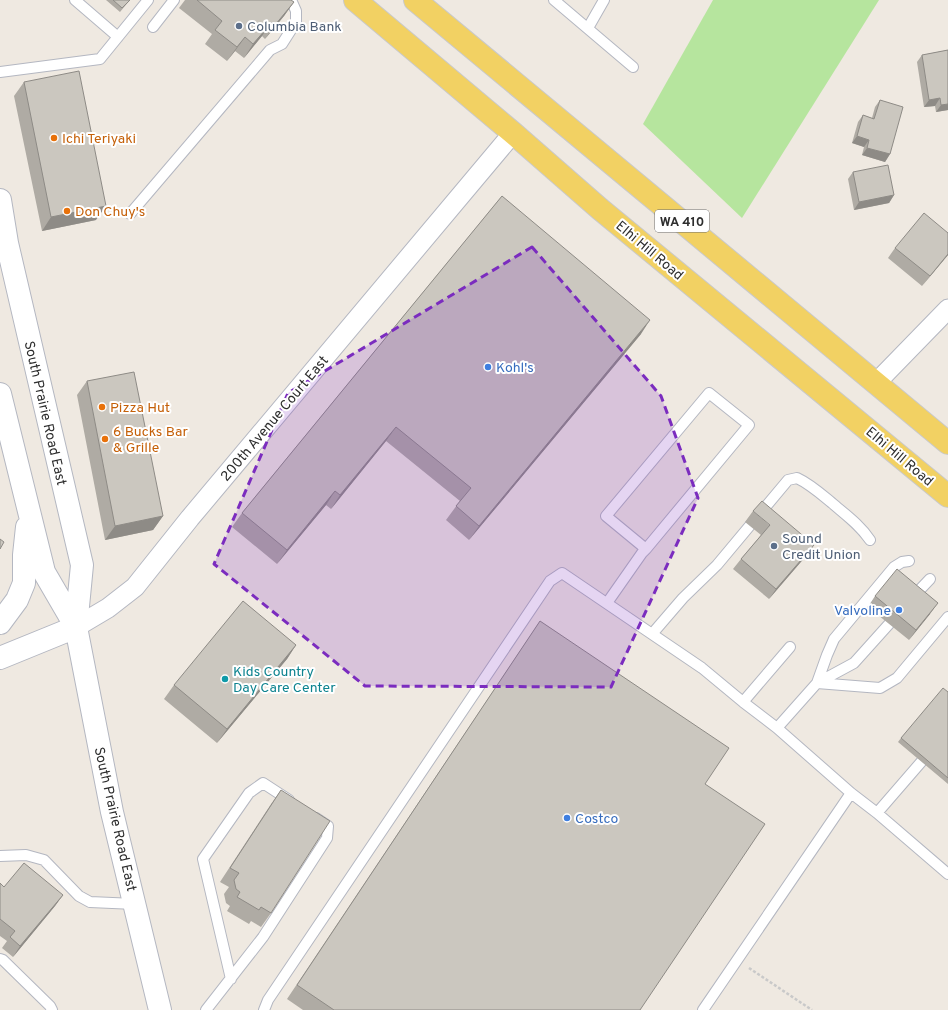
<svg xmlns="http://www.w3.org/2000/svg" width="948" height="1010" font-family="Overpass,sans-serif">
<rect width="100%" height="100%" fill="#efe9e1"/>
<path fill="#b6e59e" d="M713,0H879L742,218L643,124Z"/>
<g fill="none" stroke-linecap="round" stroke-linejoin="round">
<g stroke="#b4b7c1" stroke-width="12">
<path id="lane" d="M75,0L118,37
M554,0L633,67
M153,27L174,0
M588,28L604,0
M0,72L100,59L148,0
M130,214L270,50L282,44L296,22V11L292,2L289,0
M911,599L930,579
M607,603L642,553L646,549L749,425L709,393L606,516L646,549
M652,634L683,598L717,565L788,480L797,478C810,484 821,494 832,503C846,515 860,525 870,540
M817,683L880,688L897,678L948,617
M817,683L827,655L834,639L894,567L902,562L909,561
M743,702L790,647
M777,728L817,683L854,663L898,614
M877,813L922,761
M0,856L26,855L44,860L79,896L90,902L135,904
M0,959L3,960L50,1006L52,1010
M231,979L203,859L249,793L263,783L289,800
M206,1010L263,937L327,838L328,826L316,818
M264,1010L268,1000L550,581L562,573L702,668L743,702L777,728L851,793L877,813L948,874
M703,1010L851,793"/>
</g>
<g stroke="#b4b7c1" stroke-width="21">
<path id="street" d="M876,383L948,309
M76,627L108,608L135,587L190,518L513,133"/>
</g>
<g stroke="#b4b7c1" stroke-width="24">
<path id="secondary" d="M0,200L7,243L82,565L76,627L112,812L160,1010
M0,394L44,572L76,627
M0,623L17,600L24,583V555L27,527
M0,658L76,627"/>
</g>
<g stroke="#c9c9c9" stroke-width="24">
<path id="primary" d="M355,0L513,133L600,209L948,496
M415,0L948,443"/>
</g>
<path stroke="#c9c9c9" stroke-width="2.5" stroke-dasharray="3 2" stroke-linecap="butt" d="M749,968L812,1010"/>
<use href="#lane" stroke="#fff" stroke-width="10"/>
<use href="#street" stroke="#fff" stroke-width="19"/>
<use href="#secondary" stroke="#fff" stroke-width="22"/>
<use href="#primary" stroke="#f2d163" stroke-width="22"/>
</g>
<path fill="#afaba4" d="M106,0H130L120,12Z
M185,0H291L294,2L284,16L265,39L262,36L244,58L235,51L227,61L205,44L212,34L179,8Z
M948,50V110L936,112L935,106L924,107L917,62L922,55Z
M24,82L96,220L42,231L14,96Z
M880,100L890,154L885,162L862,155L864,147L852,143L858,122L863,115L872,118L875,107Z
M853,172L894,195L889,203L854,210L848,179Z
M502,196L641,334L469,540L446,520L460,501L386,441L331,509L326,505L277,564L232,527L242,513Z
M948,233V255L922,286L888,258L895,248Z
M87,381L163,516L153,530L105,540L77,395Z
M753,511L806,556L769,599L733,569L741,559L761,535L745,522Z
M875,596L930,614L909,640L868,607Z
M540,621L705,784L640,1010H303L287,999Z
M296,645L287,659L217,743L164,699L174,685Z
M948,692V784L898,742L901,738Z
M281,790L271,913L261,927L251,921L249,924L227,911L230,906L226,903L224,894L229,887L220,882L271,804Z
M0,883L4,887L63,895L55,906L13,957L2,948L7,941L0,936Z"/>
<path fill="#8e8b86" d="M294,2L284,16L265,39L275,25Z
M272,22L262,36L244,58L253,44Z
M245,37L235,51L227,61L237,47Z
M940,98L935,106L924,107L929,100Z
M948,104V110L936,112L941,105Z
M857,136L869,140L864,147L852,143Z
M867,148L890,154L885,162L862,155Z
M894,195L889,203L854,210L859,202Z
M106,206L96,220L42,231L51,217Z
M948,254V255L922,286L930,276Z
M650,320L641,334L469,540L479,526Z
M396,427L386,441L331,509L340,495Z
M335,491L326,505L277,564L287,550Z
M163,516L153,530L105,540L115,526Z
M814,545L806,556L769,599L776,589Z
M938,603L930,614L909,640L916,630Z
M296,645L287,659L217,743L227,729Z
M63,895L55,906L13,957L20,946Z"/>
<path fill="#cbc7bf" stroke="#8e8b86" d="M113,0H130L122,8Z
M197,0H291L294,2L275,25L272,22L253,44L245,37L237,47L215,30L222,21Z
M948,50V104L941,105L940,98L929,100L922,55Z
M79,71L106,206L51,217L24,82Z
M880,100L903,107L890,154L867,148L869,140L857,136L863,115L874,119Z
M888,165L894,195L859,202L853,172Z
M502,196L650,320L479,526L456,506L471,488L396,427L340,495L335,491L287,550L242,513Z
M924,213L948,233V254L930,276L895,248Z
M134,372L163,516L115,526L87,381Z
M762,501L814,545L776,589L741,559L770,525L753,511Z
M0,539L4,542L0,549Z
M897,569L938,603L916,630L875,596Z
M243,601L296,645L227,729L174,685Z
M540,621L729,748L705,784L765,824L640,1010H334L297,985Z
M943,688L948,692V778L901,738Z
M281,790L330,821L271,913L261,907L259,910L237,897L240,892L236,889L234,880L239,873L230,868Z
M24,863L63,895L20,946L10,937L15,931L0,919V883L4,887Z"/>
<path fill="#7b2cbf" fill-opacity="0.2" stroke="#7b2cbf" stroke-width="3" stroke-dasharray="8 5" stroke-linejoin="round" d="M532,247L661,396L698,498L611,687L365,686L214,564L288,393Z"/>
<g fill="#5c6f8a" stroke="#fff" stroke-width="1.5">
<circle cx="239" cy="26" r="4"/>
<circle cx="774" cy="546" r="4"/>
</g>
<g fill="#e8710a" stroke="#fff" stroke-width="1.5">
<circle cx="54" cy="138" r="4"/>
<circle cx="67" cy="211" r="4"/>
<circle cx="102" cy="407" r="4"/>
<circle cx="105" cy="439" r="4"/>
</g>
<g fill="#3f7fe0" stroke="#fff" stroke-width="1.5">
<circle cx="488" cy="367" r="4"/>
<circle cx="899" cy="610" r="4"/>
<circle cx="567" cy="818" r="4"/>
</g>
<circle fill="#0f9aa8" stroke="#fff" stroke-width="1.5" cx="225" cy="679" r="4"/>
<g text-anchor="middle" stroke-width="4" stroke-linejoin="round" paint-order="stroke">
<rect fill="#fff" stroke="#6d6d6d" stroke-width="1" x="655" y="210" width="54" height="22" rx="3"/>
<g font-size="13" font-weight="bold" fill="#2e2e2e">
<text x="682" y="226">WA 410</text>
</g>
<g font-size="14" fill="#4e5e75" stroke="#fff" text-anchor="start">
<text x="247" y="31">Columbia Bank</text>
<text x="782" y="543">Sound<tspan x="782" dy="16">Credit Union</tspan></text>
</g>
<g font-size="14" fill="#c56008" stroke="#fff" text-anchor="start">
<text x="62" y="143">Ichi Teriyaki</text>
<text x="75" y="216">Don Chuy's</text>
<text x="110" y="412">Pizza Hut</text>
<text x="113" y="436">6 Bucks Bar<tspan x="113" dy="16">&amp; Grille</tspan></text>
</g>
<g font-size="14" fill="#2e2e2e" stroke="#fff">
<text transform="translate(650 250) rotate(40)" y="5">Elhi Hill Road</text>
<text transform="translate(46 413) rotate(77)" y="5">South Prairie Road East</text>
<text transform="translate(274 418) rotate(-50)" y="5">200th Avenue Court East</text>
<text transform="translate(900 456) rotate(40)" y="5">Elhi Hill Road</text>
<text transform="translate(116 819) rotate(77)" y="5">South Prairie Road East</text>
</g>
<g font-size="14" fill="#366cbe" stroke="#fff" text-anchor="start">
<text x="496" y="372">Kohl's</text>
<text x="891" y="615" text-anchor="end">Valvoline</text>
<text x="575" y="823">Costco</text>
</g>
<g font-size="14" fill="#0d838f" stroke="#fff" text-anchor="start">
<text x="233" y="676">Kids Country<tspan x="233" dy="16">Day Care Center</tspan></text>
</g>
</g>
</svg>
